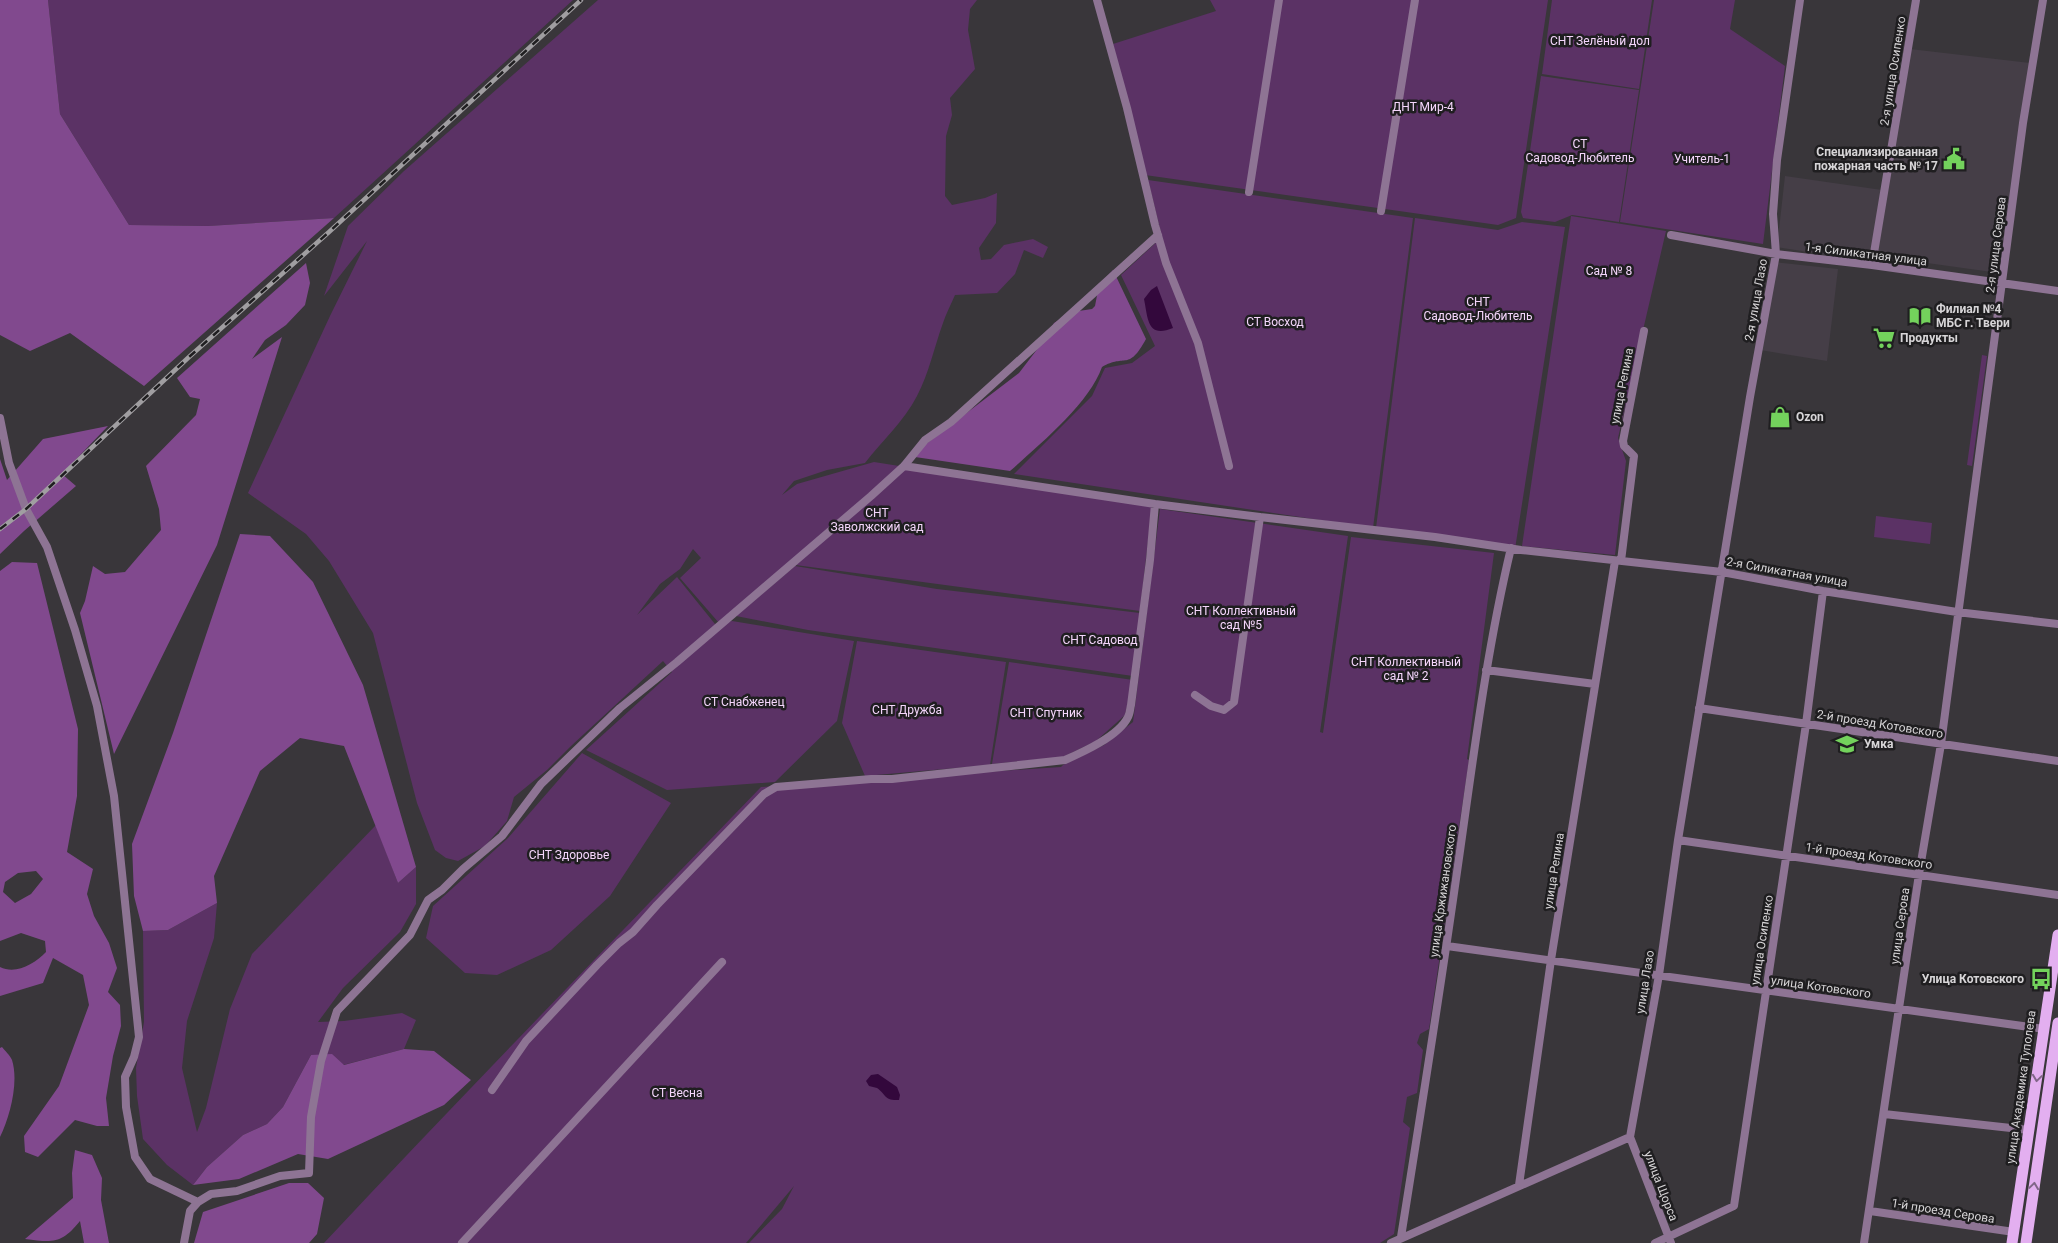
<svg xmlns="http://www.w3.org/2000/svg" width="2058" height="1243" font-family="Roboto,sans-serif">
<rect width="100%" height="100%" fill="#39363a"/>
<path fill="#453e47" d="M1910,49L2030,63L1999,273L1877,256Z
M1785,176L1882,190L1871,262L1777,247Z
M1774,262L1838,269L1827,361L1760,350Z"/>
<path fill="#5b3265" fill-rule="evenodd" d="M48,0H573L334,218L208,226L129,225L60,114Z
M598,0H977L970,9L968,30L975,69L950,98L952,115L946,136L945,196L952,205L985,198L997,193L996,223L979,248L981,260L991,259L1004,245L1033,239L1048,247L1043,258L1024,250L1015,274L997,293L955,295C951,304 946,314 943,323C934,348 929,373 917,396C904,421 882,441 865,463L827,470L794,481L782,495L797,484L874,462L1152,506L1140,611L788,564L719,623L732,621L854,641L837,721L775,782L667,790L586,750L672,672L663,661L571,746L547,770L514,797L507,821L485,846L458,861L446,858L435,850L417,803L373,633L329,561L306,534L248,493L330,316L367,241L324,296L348,226L404,171ZM693,549L701,558L680,578L719,623L715,624L677,577L637,615L660,584L680,569Z
M1210,0H1548L1516,218L1498,225L1145,175L1113,44L1216,11Z
M1552,0H1652L1639,89L1542,74Z
M1654,0H1735L1730,29L1785,66L1763,244L1620,222Z
M1541,76L1639,90L1619,222L1572,215L1555,222L1523,218L1521,212Z
M1148,180L1413,218L1373,528L1014,474L1092,396L1105,368L1132,363L1155,346L1121,275L1162,237Z
M1571,216L1666,231L1618,438L1626,461L1615,555L1522,546Z
M1415,218L1498,230L1522,222L1565,227L1515,549L1376,528Z
M1982,355L1987,356L1972,466L1967,465Z
M1160,509L1348,536L1320,732L1323,733L1351,537L1494,553L1467,759L1469,760L1429,1029L1420,1034L1417,1043L1423,1050L1417,1093L1407,1097L1403,1122L1410,1128L1394,1234L1380,1243H749L782,1209L794,1186L746,1243H324C468,1089 615,939 761,787L1061,767L1063,765L1104,745L1133,722Z
M1876,516L1932,523L1930,544L1874,537Z
M795,566L937,589L1140,613L1133,676L808,630L736,616Z
M857,641L1006,662L990,765L865,776L842,723Z
M1009,662L1133,680L1125,715L1096,741L1063,757L992,764Z
M582,753L671,803L610,896L551,950L497,975L465,973L426,938L433,906L508,838Z
M376,825L398,883L416,867V904L400,932L343,988L318,1022L344,1021L402,1013L416,1020L404,1049L343,1065L311,1055L283,1107L267,1124L243,1135L207,1167L193,1185L167,1165L143,1139L137,1096L136,1068L144,1022L143,931L168,930L217,903L214,938L187,1021L182,1068L197,1132L206,1108L230,1009L252,954Z"/>
<path fill="#81498e" fill-rule="evenodd" d="M0,0H48L60,114L129,225L208,226L334,218L144,386L70,333L30,351L0,335Z
M306,263L310,283L305,305L286,325L265,340L252,359L282,337L217,545L114,754L80,613L85,601L93,566L105,574L125,572L161,530L159,509L146,466L196,415L200,399L190,397L177,378Z
M1113,270L1146,339C1128,372 1126,353 1102,367C1089,404 1039,445 1010,471L915,457L922,447L1019,373L1042,343L1054,323L1072,312L1092,309L1095,306L1099,285Z
M108,426L62,474L76,486L24,531L0,554V459L7,480L43,439Z
M240,534L270,536L313,582L363,685L416,867L398,883L344,746L300,738L260,771L214,876L217,903L168,930L143,931L134,896L132,844L173,733Z
M12,562L37,563L78,729L77,796L67,852L93,869L87,894L94,916L109,943L117,968L108,992L120,1005L121,1026L113,1056L106,1098L109,1126H97L75,1120L38,1157L25,1152L24,1136L59,1086L89,1005L83,975L53,958L43,983L0,996V967C16,975 34,964 46,952L45,941L21,933L0,941V571ZM36,871L43,879L31,894L15,903L3,892L5,882L18,873Z
M2,1047C5,1051 10,1055 12,1060C19,1082 10,1117 0,1137V1048Z
M404,1049L434,1051L471,1080L444,1105L328,1159L298,1154L239,1179L193,1185L207,1167L243,1135L267,1124L283,1107L311,1055L332,1054L344,1065Z
M75,1150L92,1155L102,1178L101,1200L109,1243H84L80,1221C62,1243 55,1243 25,1239L73,1198L72,1173Z
M289,1183H308L324,1198L317,1234L309,1243H194L203,1212Z"/>
<path fill="#33083c" d="M1157,286L1173,328C1147,339 1148,318 1144,299L1151,290Z
M878,1074L897,1087L900,1095L899,1100C884,1101 886,1094 877,1088L869,1086L866,1081L871,1075Z"/>
<g fill="none" stroke-linecap="round" stroke-linejoin="round">
<path stroke="#8e7494" stroke-width="8" d="M1097,0L1127,108L1155,225L1166,263L1198,343L1229,466
M1249,192L1279,0
M1381,211L1415,0
M1671,235L1776,254L1872,265L2058,291
M1872,265L1916,0
M0,418L9,463L26,509L47,547L75,630L97,706L114,796L139,1037L134,1057L125,1077L126,1107L135,1157L150,1179L198,1202
M904,466L1155,504L1260,517L1435,537L1521,550L1722,572L1823,591L1957,612L2058,624
M1621,561L1634,456L1624,446L1623,441L1644,331
M1486,670L1595,684
M1195,695L1211,706L1224,710L1234,702L1260,517
M1699,708L2058,761
M1678,840L2058,895
M1447,946L2044,1029
M492,1090L526,1041L597,965L619,943L633,932L657,905L764,794L776,787L871,779H892L1065,760C1083,752 1119,736 1128,717C1130,714 1130,709 1131,705L1150,560L1155,504
M1884,1114L2029,1130
M1630,1137L1671,1243
M1519,1185L1551,960L1615,561
M1870,1211L2014,1232
M1401,1237C1420,1118 1439,999 1456,879C1472,769 1485,657 1511,548
M184,1243L190,1211L198,1202L211,1194L237,1191L280,1176L309,1173L311,1117L321,1061L337,1011L410,935L428,900L442,890L463,869L502,836L541,784L620,708L677,662L871,496L904,466L925,440L951,422L1158,235
M462,1243L722,962
M1391,1243L1630,1137L1659,975L1678,840L1750,397L1776,254L1773,214L1777,160L1800,0
M1655,1243L1734,1206L1806,724L1823,591
M1864,1243L1919,874L1941,744L2023,123L2043,0"/>
<path stroke="#e3aff0" stroke-width="11" d="M2012,1243L2058,935
M2026,1243L2058,1023"/>
<g stroke="#a09ea1" stroke-width="4.5">
<path id="rail" d="M0,529L26,509L189,357L329,232L581,0"/>
</g>
<use href="#rail" stroke="#1f1e20" stroke-width="2.5" stroke-dasharray="8" stroke-linecap="butt"/>
</g>
<defs><path id="oneway-chevron" d="M-2-3.5L2.5 0L-2 3.5" fill="none" stroke-width="1.6" stroke-linecap="round" stroke-linejoin="round" transform="scale(1.25)"/></defs>
<g stroke="#816688">
<use href="#oneway-chevron" transform="translate(2037 1078) rotate(98)"/>
<use href="#oneway-chevron" transform="translate(2034 1186) rotate(-82)"/>
</g>
<defs>
<g id="civic-bare" transform="scale(1.725)"><path d="M-.6-6.5H3V-4.5H.6V-3L4-1V1h2V6H-6V1h2V-1L-.6-3ZM-1.2 2.5V6h2.4V2.5Z" fill="#73d25c" stroke="#1f1e20" stroke-width="2.5" paint-order="stroke"/></g>
<g id="library-bare" transform="scale(1.725)"><path d="M-6-4Q-3-5.5-.7-3.5V5Q-3 3-6 4ZM6-4Q3-5.5 .7-3.5V5Q3 3 6 4Z" fill="#73d25c" stroke="#1f1e20" stroke-width="2.5" paint-order="stroke"/></g>
<g id="supermarket-bare" transform="scale(1.725)"><path d="M-6-5.5h2.5l.6 2H6L4.5 2H-2.5L-4.4-4H-6ZM-1.5 3.2a1.3 1.3 0 1 0 .1 0ZM3 3.2a1.3 1.3 0 1 0 .1 0Z" fill="#73d25c" stroke="#1f1e20" stroke-width="2.5" paint-order="stroke"/></g>
<g id="shop-bare" transform="scale(1.725)"><path d="M-5-2.5h2.3a2.7 3.5 0 0 1 5.4 0H5L5.5 6h-11ZM-1.5-2.5h3a1.5 2.3 0 0 0-3 0Z" fill="#73d25c" stroke="#1f1e20" stroke-width="2.5" paint-order="stroke"/></g>
<g id="school-bare" transform="scale(1.725)"><path d="M0-5L7-2L0 1L-7-2ZM-4 1L0 2.5L4 1V4Q0 6-4 4Z" fill="#73d25c" stroke="#1f1e20" stroke-width="2.5" paint-order="stroke"/></g>
<g id="bus-bare" transform="scale(1.725)"><path d="M-5-6H5V4H4V6H2V4H-2V6H-4V4H-5ZM-3.5-4V0h7V-4ZM-3.5 1.2v1.5H-2V1.2ZM2 1.2v1.5H3.5V1.2Z" fill="#73d25c" stroke="#1f1e20" stroke-width="2.5" paint-order="stroke"/></g>
</defs>
<g fill-rule="evenodd">
<use href="#civic-bare" x="1954" y="159"/>
<use href="#library-bare" x="1920" y="316"/>
<use href="#supermarket-bare" x="1884" y="338"/>
<use href="#shop-bare" x="1780" y="417"/>
<use href="#school-bare" x="1847" y="744"/>
<use href="#bus-bare" x="2041" y="979"/>
</g>
<g text-anchor="middle" stroke-width="5" stroke-linejoin="round" paint-order="stroke">
<g font-size="12" fill="#f5d6fc" stroke="#1f1e20">
<text x="1600" y="45">СНТ Зелёный дол</text>
<text x="1423" y="111">ДНТ Мир-4</text>
<text x="1580" y="148">СТ<tspan x="1580" dy="14">Садовод-Любитель</tspan></text>
<text x="1702" y="163">Учитель-1</text>
<text x="1609" y="275">Сад № 8</text>
<text x="1478" y="306">СНТ<tspan x="1478" dy="14">Садовод-Любитель</tspan></text>
<text x="1275" y="326">СТ Восход</text>
<text x="877" y="517">СНТ<tspan x="877" dy="14">Заволжский сад</tspan></text>
<text x="1241" y="615">СНТ Коллективный<tspan x="1241" dy="14">сад №5</tspan></text>
<text x="1100" y="644">СНТ Садовод</text>
<text x="1406" y="666">СНТ Коллективный<tspan x="1406" dy="14">сад № 2</tspan></text>
<text x="744" y="706">СТ Снабженец</text>
<text x="907" y="714">СНТ Дружба</text>
<text x="1046" y="717">СНТ Спутник</text>
<text x="569" y="859">СНТ Здоровье</text>
<text x="677" y="1097">СТ Весна</text>
</g>
<g font-size="12" fill="#d7d5d7" stroke="#1f1e20">
<text transform="translate(1893 71) rotate(-81)" y="4">2-я улица Осипенко</text>
<text transform="translate(1996 245) rotate(-83)" y="4">2-я улица Серова</text>
<text transform="translate(1866 254) rotate(7)" y="4">1-я Силикатная улица</text>
<text transform="translate(1756 300) rotate(-80)" y="4">2-я улица Лазо</text>
<text transform="translate(1622 386) rotate(-79)" y="4">улица Репина</text>
<text transform="translate(1787 572) rotate(10)" y="4">2-я Силикатная улица</text>
<text transform="translate(1880 724) rotate(9)" y="4">2-й проезд Котовского</text>
<text transform="translate(1869 856) rotate(8)" y="4">1-й проезд Котовского</text>
<text transform="translate(1554 871) rotate(-81)" y="4">улица Репина</text>
<text transform="translate(1443 891) rotate(-82)" y="4">улица Кржижановского</text>
<text transform="translate(1900 926) rotate(-82)" y="4">улица Серова</text>
<text transform="translate(1762 940) rotate(-81)" y="4">улица Осипенко</text>
<text transform="translate(1645 982) rotate(-81)" y="4">улица Лазо</text>
<text transform="translate(1821 987) rotate(8)" y="4">улица Котовского</text>
<text transform="translate(2021 1087) rotate(-82)" y="4">улица Академика Туполева</text>
<text transform="translate(1661 1186) rotate(69)" y="4">улица Щорса</text>
<text transform="translate(1943 1211) rotate(9)" y="4">1-й проезд Серова</text>
</g>
<g font-size="12" font-weight="bold" fill="#d7d5d7" stroke="#1f1e20" text-anchor="start">
<text x="1938" y="156" text-anchor="end">Специализированная<tspan x="1938" dy="14">пожарная часть № 17</tspan></text>
<text x="1936" y="313">Филиал №4<tspan x="1936" dy="14">МБС г. Твери</tspan></text>
<text x="1900" y="342">Продукты</text>
<text x="1796" y="421">Ozon</text>
<text x="1864" y="748">Умка</text>
<text x="2024" y="983" text-anchor="end">Улица Котовского</text>
</g>
</g>
</svg>
